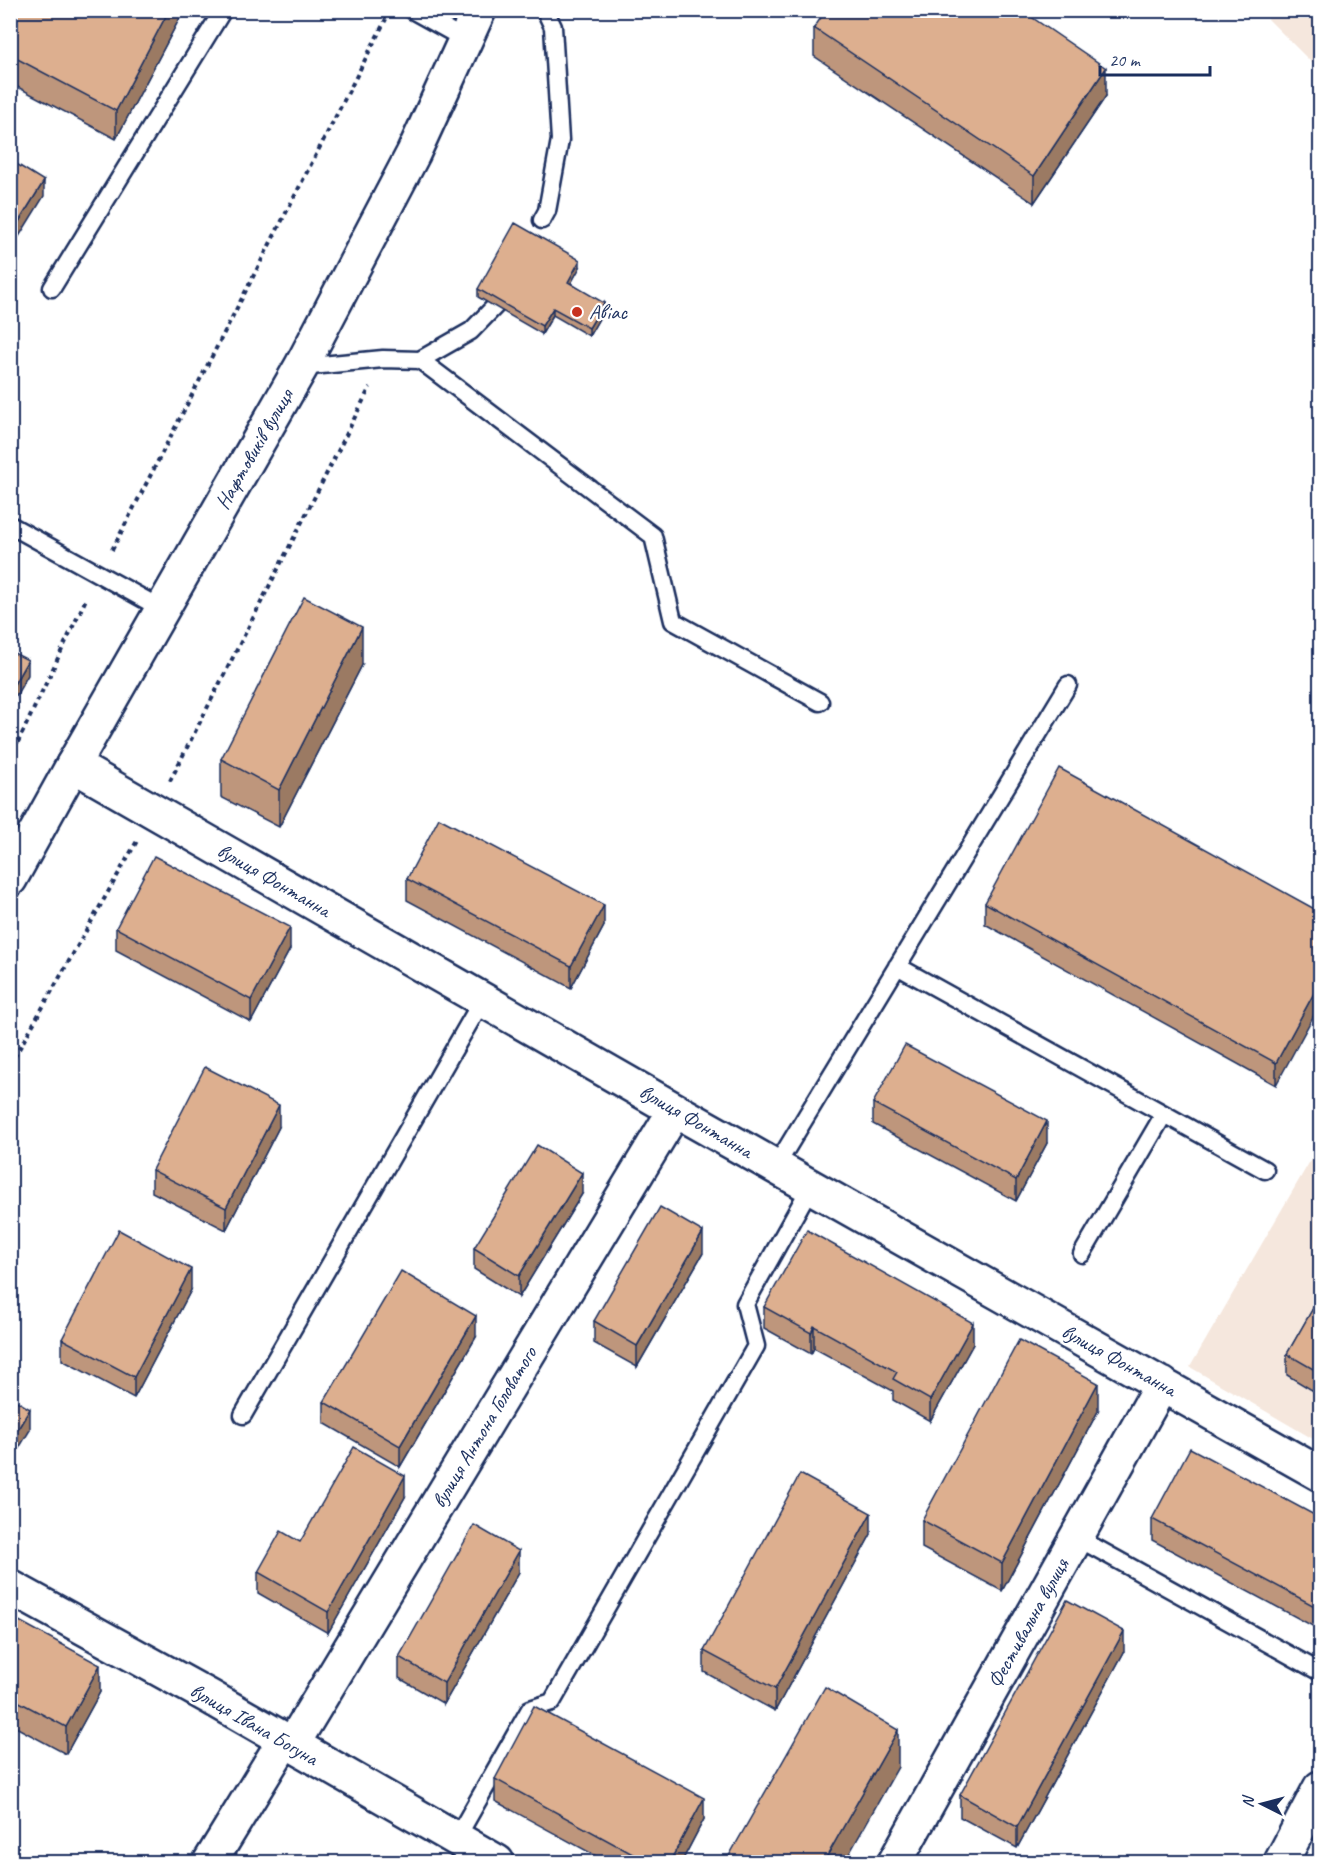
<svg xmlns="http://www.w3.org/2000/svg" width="1331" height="1873" font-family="Caveat,sans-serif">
<rect width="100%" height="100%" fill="#fff"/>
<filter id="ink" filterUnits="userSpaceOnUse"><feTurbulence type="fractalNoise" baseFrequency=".0167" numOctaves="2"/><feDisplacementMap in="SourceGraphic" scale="12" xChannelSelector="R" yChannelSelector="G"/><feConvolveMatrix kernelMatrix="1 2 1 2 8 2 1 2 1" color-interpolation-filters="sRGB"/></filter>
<g filter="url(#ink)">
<path fill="#f5e7dd" d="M1260,11H1320V71Z
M1320,1144V1443L1190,1367Z"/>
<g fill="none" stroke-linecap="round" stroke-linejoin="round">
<g stroke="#1b2f5e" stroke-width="21">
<path id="lane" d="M412,10L466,40
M542,220L547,211L560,140L553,27L545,10
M52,288L223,10
M420,360L653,536L673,621L820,702
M301,367L383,359L420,360L471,331L501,300L506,290
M10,525L162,609
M897,966L1265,1170
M776,1166L1068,685
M1082,1254L1164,1114
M243,1415L483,999
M1076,1537L1320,1672
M456,1839L530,1709L552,1702L756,1346L745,1304L811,1186"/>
</g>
<g stroke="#1b2f5e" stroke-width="38">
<path id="street" d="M73,765L675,1110L1320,1474
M292,1745L675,1110
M210,1862L284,1741
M895,1862L1162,1384
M1281,1862L1320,1788"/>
</g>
<g stroke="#1b2f5e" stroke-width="38">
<path id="secondary" d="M10,879L73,765L301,367L413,154L479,10
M10,1587L210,1697L497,1862"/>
</g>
<path stroke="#1b2f5e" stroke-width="4" stroke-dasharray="4.5 4.5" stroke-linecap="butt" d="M112,550L386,19
M10,759L87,597
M170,781L334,459L370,387
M10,1065L137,841"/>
<use href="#lane" stroke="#fff" stroke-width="16"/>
<use href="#street" stroke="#fff" stroke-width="33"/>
<use href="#secondary" stroke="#fff" stroke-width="33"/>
</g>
<path fill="#be967b" stroke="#1b2f5e" stroke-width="1.5" d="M10,10H184L116,139L10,83Z
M814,28L1106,96L1034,203L814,56Z
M580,267L571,283L604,310L589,336L553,315L542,334L478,297V289Z
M362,665L279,827L221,797V759Z
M407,879L604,926L571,988L407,900Z
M985,903L1320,912L1276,1085L985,924Z
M116,928L290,949L251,1022L116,950Z
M873,1103L1047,1143L1016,1201L873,1124Z
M279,1127L226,1230L152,1192V1170Z
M582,1194L519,1297L474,1269V1248Z
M703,1253L637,1367L594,1343V1321Z
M191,1290L134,1398L62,1360V1339Z
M1320,1296V1395L1287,1375V1354Z
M764,1307L973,1344L930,1421L893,1400V1391L814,1348L811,1354L764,1328Z
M476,1337L400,1467L324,1423V1402Z
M1098,1411L1002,1591L922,1548V1520Z
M405,1497L328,1633L258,1593V1572Z
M1320,1518V1630L1152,1540V1519Z
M871,1534L775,1711L704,1672V1651Z
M519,1572L444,1704L399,1678V1657Z
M10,1616L100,1692L66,1754L10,1724Z
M1124,1652L1017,1848L960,1817V1795Z
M495,1779L704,1819L681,1863H609L495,1801Z"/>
<path fill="#9b7a64" stroke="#1b2f5e" stroke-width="1.5" d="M169,10H184L116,139V111Z
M1106,68V96L1034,203V176Z
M44,181V196L10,251V236Z
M580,260V267L568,289V282Z
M604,303V310L589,336V328Z
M553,308V315L542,334V326Z
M362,627V665L279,827V790Z
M28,660V675L10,706V691Z
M604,905V926L571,988V966Z
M290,927V949L251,1022V1000Z
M1320,982V1004L1276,1085V1063Z
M279,1105V1127L226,1230V1208Z
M1047,1121V1143L1016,1201V1180Z
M582,1173V1194L519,1297V1276Z
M703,1232V1253L637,1367V1346Z
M191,1269V1290L134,1398V1377Z
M476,1316V1337L400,1467V1446Z
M973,1323V1344L930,1421V1400Z
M814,1326V1348L811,1354V1333Z
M1098,1383V1411L1002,1591V1563Z
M30,1409V1430L10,1463V1442Z
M405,1476V1497L328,1633V1612Z
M871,1513V1534L775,1711V1689Z
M519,1551V1572L444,1704V1683Z
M1124,1631V1652L1017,1848V1827Z
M100,1665V1692L66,1754V1727Z
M898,1730V1767L844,1863H823Z
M704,1798V1819L681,1863H669Z"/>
<path fill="#ddaf8f" stroke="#1b2f5e" stroke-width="1.5" d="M10,10H169L116,111L10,55Z
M826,10H1021L1106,68L1034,176L814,28Z
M10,160L44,181L10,236Z
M515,223L580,260L568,282L604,303L589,328L553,308L542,326L478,289Z
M304,597L362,627L279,790L221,759Z
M10,651L28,660L10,691Z
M1059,768L1320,912V982L1276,1063L985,903Z
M439,818L604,905L571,966L407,879Z
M154,856L290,927L251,1000L116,928Z
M905,1045L1047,1121L1016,1180L873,1103Z
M205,1067L279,1105L226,1208L152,1170Z
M537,1145L582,1173L519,1276L474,1248Z
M660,1207L703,1232L637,1346L594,1321Z
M119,1230L191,1269L134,1377L62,1339Z
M807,1230L973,1323L930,1400L893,1379L897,1372L814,1326L811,1333L764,1307Z
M401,1271L476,1316L400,1446L324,1402Z
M1320,1296V1373L1287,1354Z
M1019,1340L1098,1383L1002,1563L922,1520Z
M10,1397L30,1409L10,1442Z
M354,1447L405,1476L328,1612L258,1572L281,1531L300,1542Z
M1190,1448L1320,1518V1609L1152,1519Z
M800,1474L871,1513L775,1689L704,1651Z
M474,1525L519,1551L444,1683L399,1657Z
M1067,1600L1124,1631L1017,1827L960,1795Z
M10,1616L100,1665L66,1727L10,1697Z
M825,1687L898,1730L823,1863H725Z
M534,1706L704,1798L669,1863H649L495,1779Z"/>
</g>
<circle fill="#c8321e" stroke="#fff" stroke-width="2" cx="577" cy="312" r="6"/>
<g text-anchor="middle" stroke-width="4.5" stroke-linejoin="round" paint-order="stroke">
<g font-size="21" fill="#1b2f5e" stroke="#fff" text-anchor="start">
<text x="589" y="319">Авіас</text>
</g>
<g font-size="21" fill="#1b2f5e" stroke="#fff">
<text transform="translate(254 449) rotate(-60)" y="7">Нафтовиків вулиця</text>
<text transform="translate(274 880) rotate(30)" y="7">вулиця Фонтанна</text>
<text transform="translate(696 1121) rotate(30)" y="7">вулиця Фонтанна</text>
<text transform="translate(1119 1360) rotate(29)" y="7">вулиця Фонтанна</text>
<text transform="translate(484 1427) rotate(-59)" y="7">вулиця Антона Головатого</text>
<text transform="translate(1028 1623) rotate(-61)" y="7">Фестивальна вулиця</text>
<text transform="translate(254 1724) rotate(30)" y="7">вулиця Івана Богуна</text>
</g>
</g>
<rect width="1331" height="1873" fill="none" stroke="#fff" stroke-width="36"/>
<rect x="18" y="18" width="1295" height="1837" fill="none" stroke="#1b2f5e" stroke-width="2" filter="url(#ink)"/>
<g transform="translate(1262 1804) rotate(276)" stroke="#ffffff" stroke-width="4.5" paint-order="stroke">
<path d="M0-4.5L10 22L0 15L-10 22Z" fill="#1b2f5e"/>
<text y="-9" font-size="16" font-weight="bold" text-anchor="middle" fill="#1b2f5e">N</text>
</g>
<path d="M1100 66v9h110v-9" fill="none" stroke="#1b2f5e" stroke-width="3"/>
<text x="1109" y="66" font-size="18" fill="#1b2f5e" stroke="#ffffff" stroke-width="4.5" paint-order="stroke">20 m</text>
</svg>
